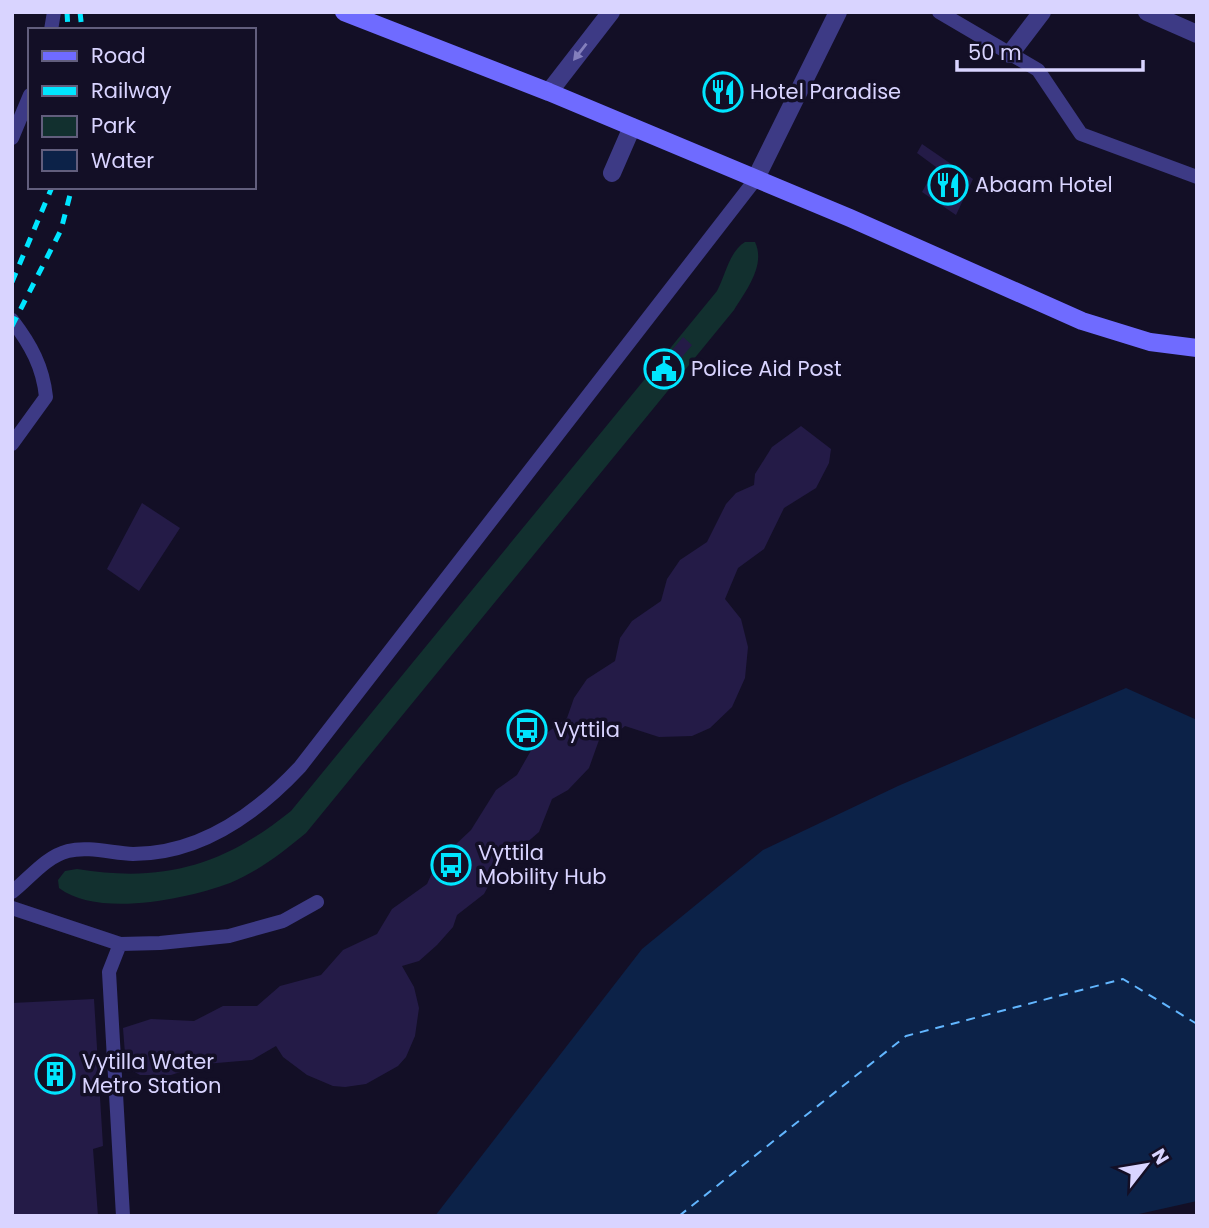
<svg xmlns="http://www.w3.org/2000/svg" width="1209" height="1228" font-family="Poppins,sans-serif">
<rect width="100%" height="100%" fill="#130f26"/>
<path fill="#12302f" d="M745,242H755C766,265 746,291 734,310L306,833C283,852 259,871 230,883C187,899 98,918 59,888L58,880L65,871L77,869C163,883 223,866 291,811L717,291C726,274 729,252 745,242Z"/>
<path fill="#0c2248" d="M1126,688L1197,720V1201L1130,1216H435L642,949L763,850L898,786Z"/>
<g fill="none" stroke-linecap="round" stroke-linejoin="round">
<path stroke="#62b6ff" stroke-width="2" stroke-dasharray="9 7" stroke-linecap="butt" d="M679,1216L906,1036L1123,979L1197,1024"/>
</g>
<path fill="#241b47" d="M922,144L973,179L956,215L922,192L936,167L917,153Z
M683,337L692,345L664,379L654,372Z
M801,426L831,449L829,463L816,488L784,508L764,549L738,568L725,599L741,619L748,647L745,678L732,707L710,728L692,736L659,737L625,726L613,736L599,740L589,768L568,790L552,799L539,832L517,851L505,855L484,894L457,915L453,927L437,945L419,961L402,966L414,987L419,1008L415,1036L406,1057L398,1066L366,1084L345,1087L333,1086L307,1075L283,1057L276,1046L252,1060L205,1064L171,1075H140L126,1067L123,1028L151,1019L194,1021L223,1006H257L280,986L321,975L343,950L377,934L392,909L427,884L437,862L471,830L496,790L517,775L537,740L567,718L574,698L587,679L615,661L620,638L632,621L661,601L667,579L680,560L707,542L726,504L736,493L754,485L755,474L772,447Z
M142,503L180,528L139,591L107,569Z
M94,999L103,1146L93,1149L98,1216H12V1003Z"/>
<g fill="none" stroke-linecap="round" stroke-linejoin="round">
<path stroke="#3d3a85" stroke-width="14" d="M939,12L1038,70L1081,134L1197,177
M51,30L54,12
M12,138L30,95
M12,320C31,345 43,367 46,397L12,444
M12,892C30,878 45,857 68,851C88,846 112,853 133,854C200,854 256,814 300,767L755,180
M12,908L120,944L160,943L229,936L283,921L317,902
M120,944L109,972L123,1216"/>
<path stroke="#3d3a85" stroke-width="18" d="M1147,12L1197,34
M1010,54L1042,12
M549,92L611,12
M612,173L632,127
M755,180L838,12"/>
<path stroke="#6f6bff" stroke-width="18" d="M344,12L549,92L850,218L1082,321L1150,342L1197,348"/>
<path stroke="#00e5ff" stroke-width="5" stroke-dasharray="10 9" stroke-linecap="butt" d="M67,12L68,30
M80,12L82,30
M12,282L52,187
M12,326L61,230L72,187"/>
</g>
<defs><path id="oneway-solid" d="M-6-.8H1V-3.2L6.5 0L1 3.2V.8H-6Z" transform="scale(1.75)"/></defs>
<use fill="#837fbc" href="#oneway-solid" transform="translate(580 52) rotate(128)"/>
<defs>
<g id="restaurant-ring" transform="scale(2.0125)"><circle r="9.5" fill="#130f26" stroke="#00e5ff" stroke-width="1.5"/><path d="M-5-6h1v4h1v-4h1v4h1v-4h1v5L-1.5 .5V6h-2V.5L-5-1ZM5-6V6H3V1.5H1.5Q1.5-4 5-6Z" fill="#00e5ff"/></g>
<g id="civic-ring" transform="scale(2.0125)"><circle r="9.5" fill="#130f26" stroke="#00e5ff" stroke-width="1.5"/><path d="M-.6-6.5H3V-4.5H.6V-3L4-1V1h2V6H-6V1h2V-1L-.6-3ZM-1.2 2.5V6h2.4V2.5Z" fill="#00e5ff"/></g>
<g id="bus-ring" transform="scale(2.0125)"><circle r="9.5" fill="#130f26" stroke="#00e5ff" stroke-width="1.5"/><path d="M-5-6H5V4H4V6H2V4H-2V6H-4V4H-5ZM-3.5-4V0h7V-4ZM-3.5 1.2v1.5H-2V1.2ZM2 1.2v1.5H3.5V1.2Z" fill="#00e5ff"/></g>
<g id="building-ring" transform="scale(2.0125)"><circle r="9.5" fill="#130f26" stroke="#00e5ff" stroke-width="1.5"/><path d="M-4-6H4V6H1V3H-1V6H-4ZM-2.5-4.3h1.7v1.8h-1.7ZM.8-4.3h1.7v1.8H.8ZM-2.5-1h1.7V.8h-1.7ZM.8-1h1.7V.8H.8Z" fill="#00e5ff"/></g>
</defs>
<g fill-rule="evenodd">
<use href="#restaurant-ring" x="723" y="92"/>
<use href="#restaurant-ring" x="948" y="185"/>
<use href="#civic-ring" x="664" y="369"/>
<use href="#bus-ring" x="527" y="730"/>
<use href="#bus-ring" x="451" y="865"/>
<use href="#building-ring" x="55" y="1074"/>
</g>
<g text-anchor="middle" stroke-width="7" stroke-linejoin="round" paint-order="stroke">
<g font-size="21" fill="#d9d4ff" stroke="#130f26" text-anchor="start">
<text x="750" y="99">Hotel Paradise</text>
<text x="975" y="192">Abaam Hotel</text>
<text x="691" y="376">Police Aid Post</text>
<text x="554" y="737">Vyttila</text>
<text x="478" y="860">Vyttila<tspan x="478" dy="24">Mobility Hub</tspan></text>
<text x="82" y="1069">Vytilla Water<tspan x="82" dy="24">Metro Station</tspan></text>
</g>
</g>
<rect width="1209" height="1228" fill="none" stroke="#d9d4ff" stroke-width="28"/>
<rect x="28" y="28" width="228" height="161" fill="#130f26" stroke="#625e7d" stroke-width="2"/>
<rect x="42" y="51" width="35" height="10" fill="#6f6bff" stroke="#625e7d" stroke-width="2"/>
<text x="91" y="63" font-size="21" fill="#d9d4ff">Road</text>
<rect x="42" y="86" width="35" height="10" fill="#00e5ff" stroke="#625e7d" stroke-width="2"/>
<text x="91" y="98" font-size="21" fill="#d9d4ff">Railway</text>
<rect x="42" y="116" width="35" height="21" fill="#12302f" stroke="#625e7d" stroke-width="2"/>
<text x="91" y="133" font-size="21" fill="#d9d4ff">Park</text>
<rect x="42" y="150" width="35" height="21" fill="#0c2248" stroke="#625e7d" stroke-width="2"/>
<text x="91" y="168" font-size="21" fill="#d9d4ff">Water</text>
<g transform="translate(1146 1165) rotate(59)" stroke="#130f26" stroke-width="5" paint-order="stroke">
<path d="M0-5L12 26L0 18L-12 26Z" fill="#d9d4ff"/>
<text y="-10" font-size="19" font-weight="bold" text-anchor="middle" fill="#d9d4ff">N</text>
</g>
<path d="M957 60v10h186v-10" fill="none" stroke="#d9d4ff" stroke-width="3.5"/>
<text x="968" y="60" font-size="21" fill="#d9d4ff" stroke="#130f26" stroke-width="5" paint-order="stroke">50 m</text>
</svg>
